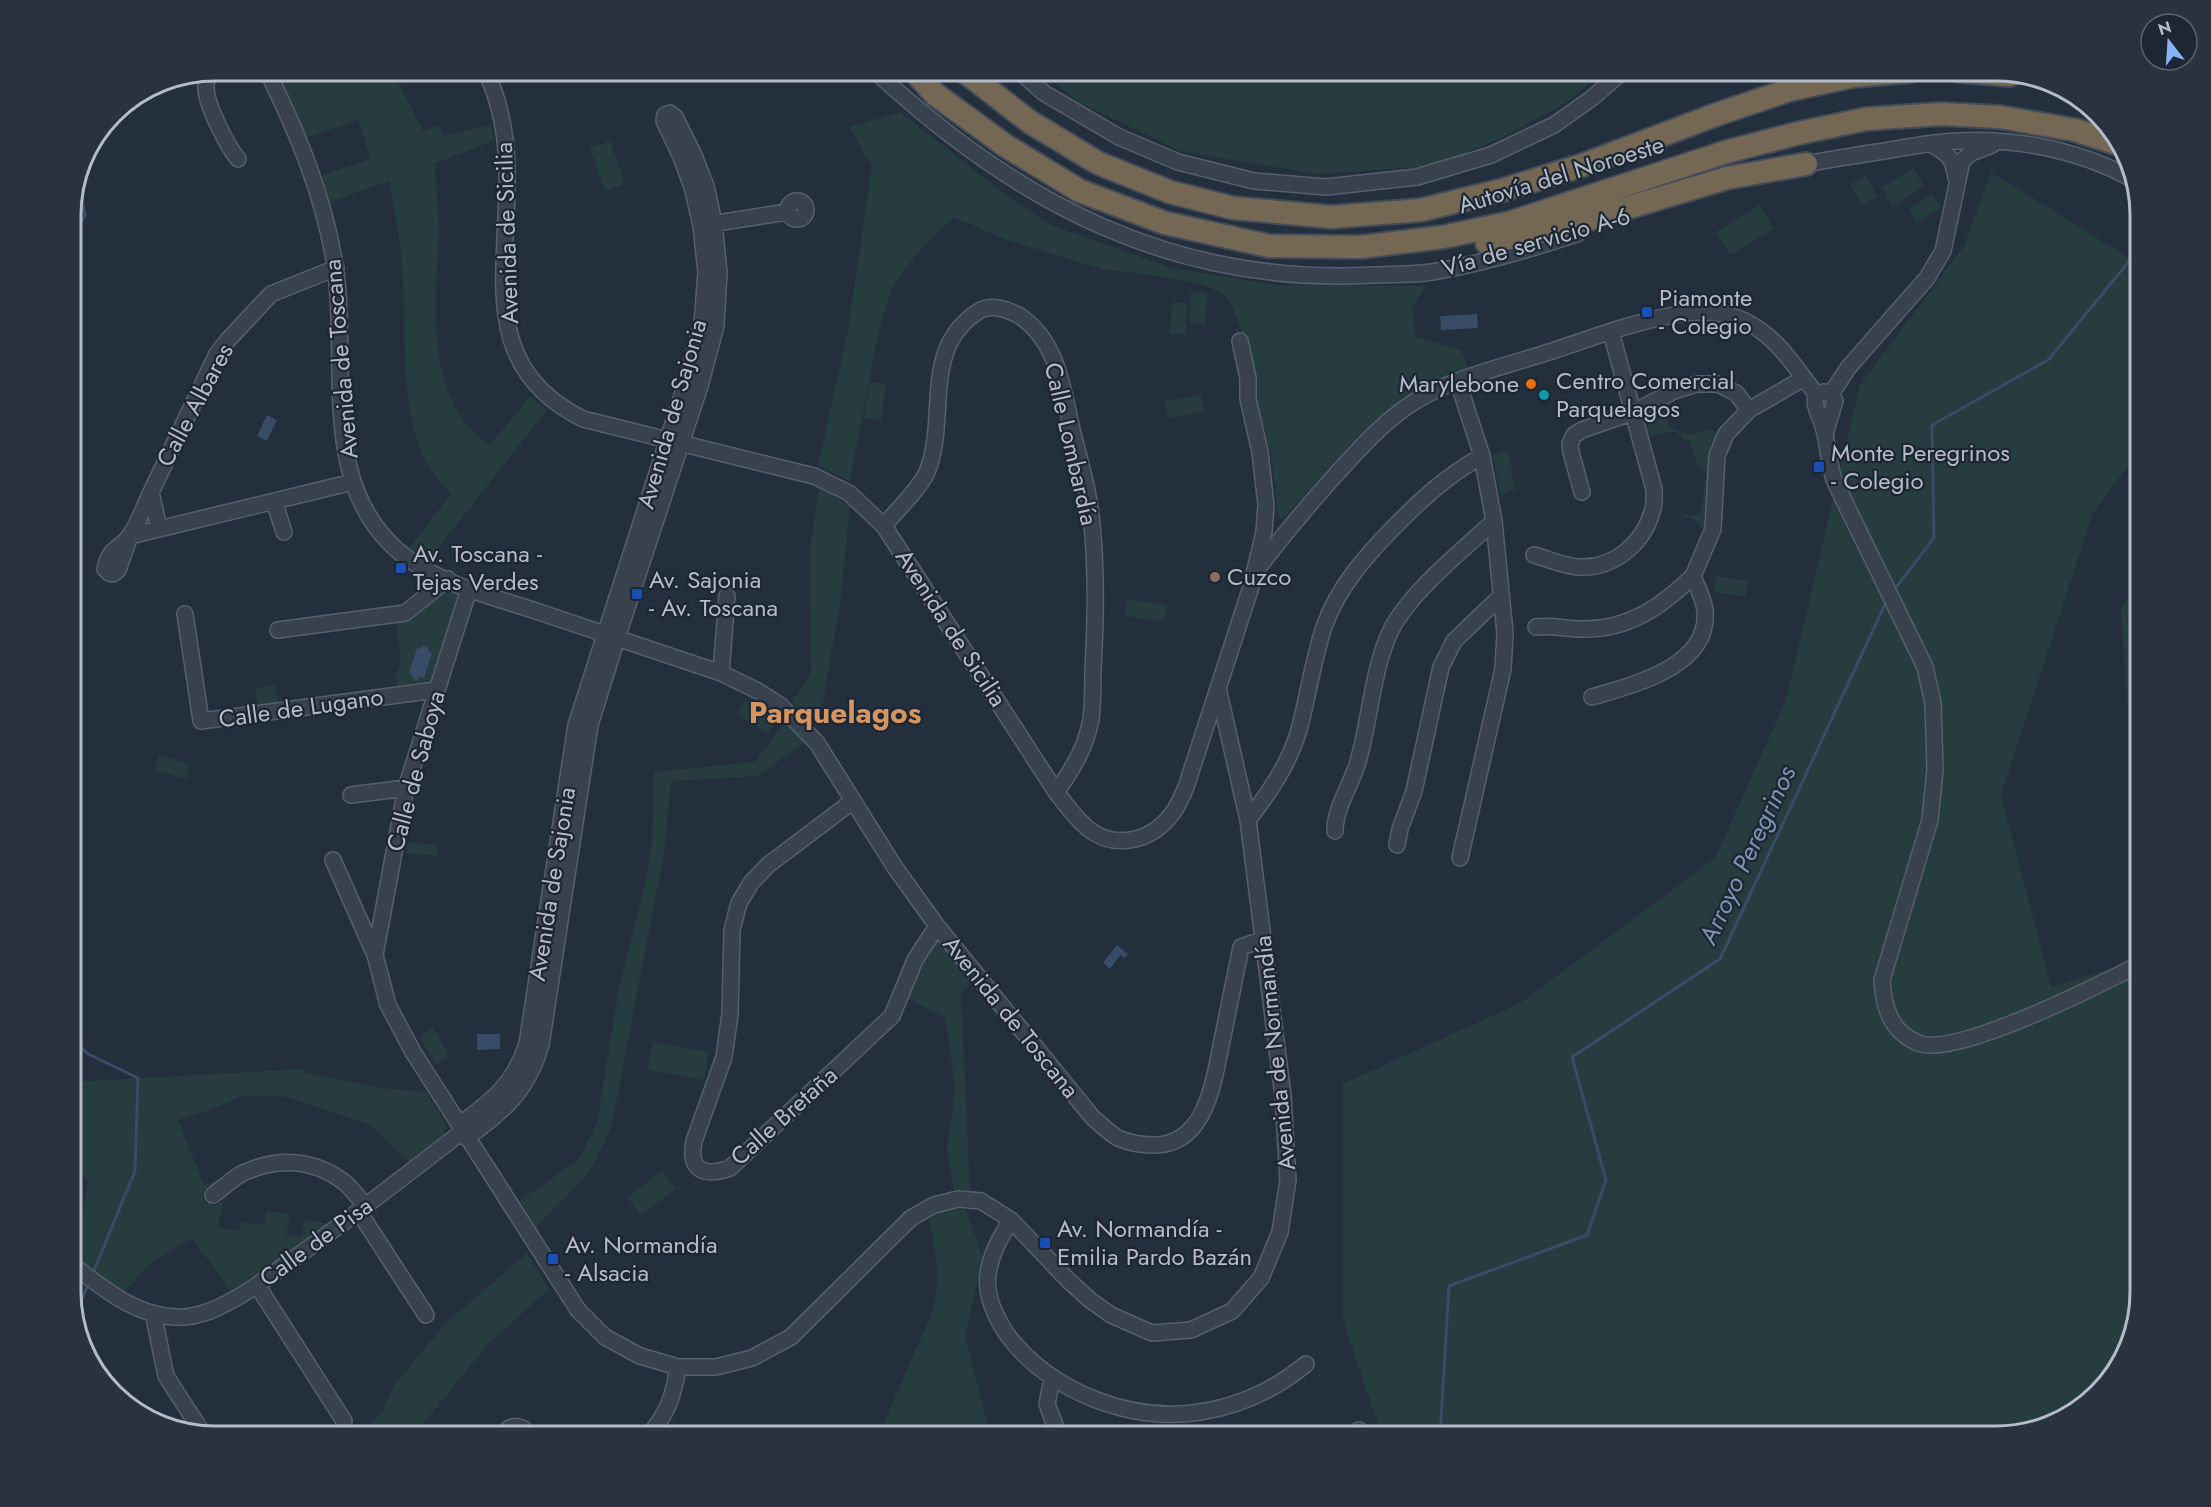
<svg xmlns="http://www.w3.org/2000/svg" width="2211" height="1507" font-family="Jost,sans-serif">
<rect width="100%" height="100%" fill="#242f3e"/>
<path fill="#263c3f" d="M276,71H392L424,132L438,125L444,136L491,125L494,141L435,163C436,190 440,218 438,246C435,305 429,369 463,421C470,431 481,438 490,446L530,396L547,410L428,561L409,548L452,493C446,487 438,480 433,473C399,422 406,339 403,280C402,247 395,214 389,181L330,202L322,175L371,159L358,120L307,137Z
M1040,71H1652L1593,80L1567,102L1503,137L1436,166L1315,174L1180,151L1075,100Z
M900,112L1010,198L1051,225L1172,268L1275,285L1425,286L1412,310L1416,337L1461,350L1468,368C1444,378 1419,389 1397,404C1357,432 1316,483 1282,520L1278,515L1272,458L1252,384L1245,340L1230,302L1224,295L1204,285L1172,278L1102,269L1007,240L953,217L921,248L892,288L879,329L850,481L818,465L848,330L872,166L849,127Z
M610,141L625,184L605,191L590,148Z
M1913,168L1924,186L1893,206L1881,188Z
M1991,172L2140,265V450L2093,513L2001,795L2051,987L2140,960V1292L2116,1372L2068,1417L1996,1436H1382L1343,1320V1084L1522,1002L1715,858L1786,700L1860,385L1964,246Z
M1866,175L1878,196L1862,206L1850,185Z
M1932,194L1941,208L1917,222L1909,208Z
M1760,205L1774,229L1730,255L1716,232Z
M1191,292L1207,293L1205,324L1190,323Z
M1172,302L1187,303L1186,334H1170Z
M870,382L886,384L881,420L864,418Z
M1201,394L1204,411L1168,418L1164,402Z
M1663,403L1669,427L1689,435L1712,429L1718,437L1706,530L1701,527L1698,522L1674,512C1685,514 1697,520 1702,508L1706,473L1704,468L1697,464L1690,440L1685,442L1681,435L1671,431L1646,438L1644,432L1647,431L1649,421L1646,420L1654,408Z
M1508,450L1515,490L1500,494L1493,455Z
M819,488L850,506L841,597L821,713L811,724L792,703L811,673L810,549Z
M1716,576L1748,581L1745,597L1714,592Z
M2140,576V867H2138L2121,609Z
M452,591L458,595V599L431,685L398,689L395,674L401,665L396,623L412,618L447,592Z
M1127,599L1167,605L1164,622L1125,616Z
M275,685L278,704L258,707L255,688Z
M746,700L777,720L768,734L737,714Z
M787,721L806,741L758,776L671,781L664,853L611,1129L590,1171L536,1227L520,1201L578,1160L597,1123L619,988L644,889L652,842L654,772L754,762Z
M159,755L190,764L186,779L154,770Z
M407,842L438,845L437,856L406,853Z
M935,940L939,941L971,982L961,993L970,1190H954L947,1151L955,1088L946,1018L907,998L921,963Z
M433,1028L450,1056L436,1064L419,1037Z
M653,1042L709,1052L704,1080L648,1070Z
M305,1069V1073L382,1088L426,1092L446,1125L444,1134L409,1162L371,1125L286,1097L243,1095L218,1107L178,1120L204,1185L214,1182V1185L208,1186L203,1192L204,1202L214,1206L223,1201L218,1227L239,1231L242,1222L263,1225L267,1211L290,1214L286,1234L301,1237L305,1219L328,1224L271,1265L230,1290L192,1238L153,1261L124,1292L71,1253V1227L82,1212L89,1181L71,1168V1082Z
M662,1171L676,1189L641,1215L627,1197Z
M953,1209L966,1210L983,1259L965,1336L990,1435L992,1436H878L934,1308C940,1277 936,1249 929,1219L940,1212Z
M527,1253L549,1289L490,1342L413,1436H360L383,1410L395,1384L446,1323Z
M718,1424L720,1436H671L670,1429Z"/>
<path fill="#394c67" d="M1477,314L1478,328L1441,330L1440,316Z
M267,415L277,420L267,441L257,436Z
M422,646L427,647L429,652L432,653L424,678L421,677L416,681L409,673L417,648L420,649Z
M1117,945L1128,954L1125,958L1120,955L1110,969L1103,963Z
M477,1034H500V1049L477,1050Z"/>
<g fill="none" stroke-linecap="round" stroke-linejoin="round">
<path stroke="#394c67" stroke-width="3" d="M71,235L85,216L78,176
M1894,590L1934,538L1932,425L2048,360L2136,253L2140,242
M71,959L73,963L71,965
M71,1037L88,1054L138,1078L135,1171L93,1273
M75,1316L88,1285
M1440,1436L1449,1286L1587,1235L1606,1180L1572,1057L1720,959L1887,600"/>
<g stroke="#565f6c" stroke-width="18">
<path id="minor" d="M212,71C208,77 205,82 206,89C207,106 227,146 238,159
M267,71C298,134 324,196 335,266C350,364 315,490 407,558C444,585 493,597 536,611C598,632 659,652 721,673L758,691L781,706L817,743L894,866L937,926L1093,1118C1101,1124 1109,1133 1118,1138C1129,1143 1142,1145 1154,1145C1208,1145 1214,1077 1223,1036C1229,1007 1235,977 1241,947L1264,939
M486,71C500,102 507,138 507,173C509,270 476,366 583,419L814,476L849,493L884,526L1056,792C1065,803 1073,815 1083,824C1110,851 1150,843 1171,815C1178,807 1182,796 1186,787L1250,590L1264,532L1266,505L1260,452L1248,399V378L1240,341
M875,71C1017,203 1174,286 1373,275C1392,274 1413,275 1432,272C1481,264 1530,249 1577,234
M1019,71L1044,93L1119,137L1178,162L1254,181L1326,187L1417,177L1491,155L1554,125L1592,98L1623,71
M1931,144C1948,154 1953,157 1956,178
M1798,166C1822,160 1847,157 1871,153C1899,149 1929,142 1958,141C2016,138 2080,150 2132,179
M788 210a9 9 0 1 1 18 0a9 9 0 1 1-18 0Z
M704,225L787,212
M1458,382L1482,456L1494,521L1505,633L1503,669L1460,858
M1824,392L1831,394L1835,401L1825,434
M1831,394L1848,368L1927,278L1943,251L1962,161L1971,153L1992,145
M1817,395C1812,404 1819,413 1822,423C1828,441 1828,461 1834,480L1925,667L1933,703L1935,769L1930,820L1882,980C1884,1008 1890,1031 1918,1043C1954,1059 2103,983 2140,964
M151,492C144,506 139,523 130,535C121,549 109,547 105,569L109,573L113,574L118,570L130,536L353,482
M1582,492L1571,452L1570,444L1574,435L1582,430L1634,412L1674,391L1697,384H1718L1736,393L1749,410
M274,501L284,532
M884,526C895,512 921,487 927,472C949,417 920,348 979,311C991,304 1007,309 1018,315C1057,339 1063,389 1072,430C1079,458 1088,487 1091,515C1097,566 1096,618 1093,669C1093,686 1093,703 1091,719C1086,747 1073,769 1056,792
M159,528L151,492L217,354L228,340L271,294L336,268
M1534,555C1549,559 1563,566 1579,567C1613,569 1643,544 1652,512C1655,505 1654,496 1654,489L1611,332
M1258,568C1284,534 1311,502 1339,471C1360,448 1380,426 1405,408C1447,378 1504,367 1552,351C1592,338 1633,322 1674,315C1696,310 1725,311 1745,321C1779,338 1795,368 1817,395
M469,589L406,788L375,955L388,1005L413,1052L578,1310L605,1337L640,1356L678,1367H716L752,1358L791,1337L911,1218L934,1205L958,1199L981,1201L1011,1220L1068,1280L1090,1300L1111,1315L1152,1333L1191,1330L1232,1311L1261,1278L1280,1232L1288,1180L1283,1096L1248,820L1218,688
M185,614L201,721L436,690
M1536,627C1552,625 1566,629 1582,629C1628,630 1661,607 1693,576
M278,630L405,613L448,579
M721,673L727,596
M1592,697C1632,685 1710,667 1705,611C1704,599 1697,587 1693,576L1713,529L1717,456L1726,434L1749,410L1804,378
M351,795L406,788
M853,801L768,865L751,883L739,903L732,930L730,1014L724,1057L694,1141C688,1171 705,1177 730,1168L892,1016L915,960L937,926
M1248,820C1269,793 1289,764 1299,730C1308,696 1313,660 1324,627C1338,587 1365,557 1394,527C1423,498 1445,477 1482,456
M1335,831C1335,806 1353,783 1359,758C1370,719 1373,667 1391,630C1410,592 1462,551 1494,521
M1397,845L1400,829L1414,791L1441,667L1454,641L1501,596
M333,860L375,955
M459,1125C492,1101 514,1084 527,1044L576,725L686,383L702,324L706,272L701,226L693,190L681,157L664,121L665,115L670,113L675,117L693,153L706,186L714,223L719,272L716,326L700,386L617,638L590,725L541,1045C527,1092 505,1109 467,1138
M213,1195C223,1188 233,1178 243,1173C278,1157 314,1159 344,1182C353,1189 359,1199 366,1207
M359,1212L426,1315
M1011,1220C1000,1238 991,1253 988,1274C985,1295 995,1316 1006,1333C1048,1391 1130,1423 1200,1412C1239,1406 1276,1389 1306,1364
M71,1264C102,1287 133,1315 175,1317C187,1318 199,1315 210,1311C242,1298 271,1275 299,1255C355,1215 409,1173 463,1131
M257,1285L344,1421
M153,1313L166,1376L202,1432
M1052,1379L1047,1404L1059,1436
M503,1436C507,1427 515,1424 524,1429L529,1436
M648,1436C667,1415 674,1395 678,1367
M1350,1436L1359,1430"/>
</g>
<g stroke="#434c59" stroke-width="26">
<path id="highway" d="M914,71L936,95L1006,146L1080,191L1165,223L1269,246L1361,247L1443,237L1509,223L1726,152L1799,133L1866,119L1941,114L2000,117L2075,130L2119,144
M964,71L1030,122L1098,163L1170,192L1233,208L1332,217L1421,210L1503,190L1583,165L1715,115L1789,90L1853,76L1911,71
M1960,71L2010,75
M1487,243L1563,227L1727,178L1806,164"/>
</g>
<use href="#minor" stroke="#38414e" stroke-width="15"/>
<use href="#highway" stroke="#746855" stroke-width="22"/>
</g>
<g fill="#1a4fb4" stroke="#1d2633" stroke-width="2">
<rect x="1641" y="306" width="12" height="12" rx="3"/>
<rect x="1813" y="461" width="12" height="12" rx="3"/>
<rect x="395" y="562" width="12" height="12" rx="3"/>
<rect x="631" y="588" width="12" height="12" rx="3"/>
<rect x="1039" y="1237" width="12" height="12" rx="3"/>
<rect x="547" y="1253" width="12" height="12" rx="3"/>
</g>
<circle fill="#e8710a" stroke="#1d2633" stroke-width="2" cx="1531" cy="384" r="6"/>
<circle fill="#0f9aa8" stroke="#1d2633" stroke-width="2" cx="1544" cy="395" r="6"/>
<circle fill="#8d6e63" stroke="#1d2633" stroke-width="2" cx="1215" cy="577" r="6"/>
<g text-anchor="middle" stroke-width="4.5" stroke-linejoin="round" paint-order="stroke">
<g font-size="24" fill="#b4bcc9" stroke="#1d2633">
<text transform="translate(1561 175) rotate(-17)" y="8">Autovía del Noroeste</text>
<text transform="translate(507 233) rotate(-92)" y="8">Avenida de Sicilia</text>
<text transform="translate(1536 242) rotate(-16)" y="8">Vía de servicio A-6</text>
<text transform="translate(341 359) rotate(-95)" y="8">Avenida de Toscana</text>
<text transform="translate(195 405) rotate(-62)" y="8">Calle Albares</text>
<text transform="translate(672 414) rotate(-74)" y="8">Avenida de Sajonia</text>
<text transform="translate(1071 444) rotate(77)" y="8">Calle Lombardía</text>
<text transform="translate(951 628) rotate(57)" y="8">Avenida de Sicilia</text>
<text transform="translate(301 708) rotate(-8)" y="8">Calle de Lugano</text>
<text transform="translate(416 771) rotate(-75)" y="8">Calle de Saboya</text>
<text transform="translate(552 884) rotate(-81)" y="8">Avenida de Sajonia</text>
<text transform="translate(1011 1017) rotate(51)" y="8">Avenida de Toscana</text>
<text transform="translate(1275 1053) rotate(-96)" y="8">Avenida de Normandía</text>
<text transform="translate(784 1116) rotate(-42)" y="8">Calle Bretaña</text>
<text transform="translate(316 1242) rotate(-36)" y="8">Calle de Pisa</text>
</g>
<g font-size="24" fill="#b4bcc9" stroke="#1d2633" text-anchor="start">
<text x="1659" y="306">Piamonte<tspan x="1659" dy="28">- Colegio</tspan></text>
<text x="1556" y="389">Centro Comercial<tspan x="1556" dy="28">Parquelagos</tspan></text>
<text x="1519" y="392" text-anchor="end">Marylebone</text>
<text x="1831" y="461">Monte Peregrinos<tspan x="1831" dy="28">- Colegio</tspan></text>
<text x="413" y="562">Av. Toscana -<tspan x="413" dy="28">Tejas Verdes</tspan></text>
<text x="1227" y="585">Cuzco</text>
<text x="649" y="588">Av. Sajonia<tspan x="649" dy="28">- Av. Toscana</tspan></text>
<text x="1057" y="1237">Av. Normandía -<tspan x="1057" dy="28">Emilia Pardo Bazán</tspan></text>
<text x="565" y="1253">Av. Normandía<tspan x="565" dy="28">- Alsacia</tspan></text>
</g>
<g font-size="26" font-style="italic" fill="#7c92b1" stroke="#1d2633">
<text transform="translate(1747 855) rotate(-65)" y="9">Arroyo Peregrinos</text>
</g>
<g font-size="30" font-weight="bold" fill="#d59563" stroke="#1d2633">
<text x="835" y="723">Parquelagos</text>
</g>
</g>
<path d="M0 0H2211V1507H0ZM215 81H1996A134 134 0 0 1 2130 215V1292A134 134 0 0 1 1996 1426H215A134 134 0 0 1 81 1292V215A134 134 0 0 1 215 81Z" fill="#29323f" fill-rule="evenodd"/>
<path fill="none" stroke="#b4bcc9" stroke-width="3" d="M215 81H1996A134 134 0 0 1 2130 215V1292A134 134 0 0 1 1996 1426H215A134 134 0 0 1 81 1292V215A134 134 0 0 1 215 81Z"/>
<g transform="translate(2169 42) rotate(343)"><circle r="28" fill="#1d2633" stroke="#59626f" stroke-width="1.5"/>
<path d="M0-4.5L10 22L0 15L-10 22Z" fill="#8ab4f8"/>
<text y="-9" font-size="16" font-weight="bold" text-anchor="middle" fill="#b4bcc9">N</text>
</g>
</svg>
